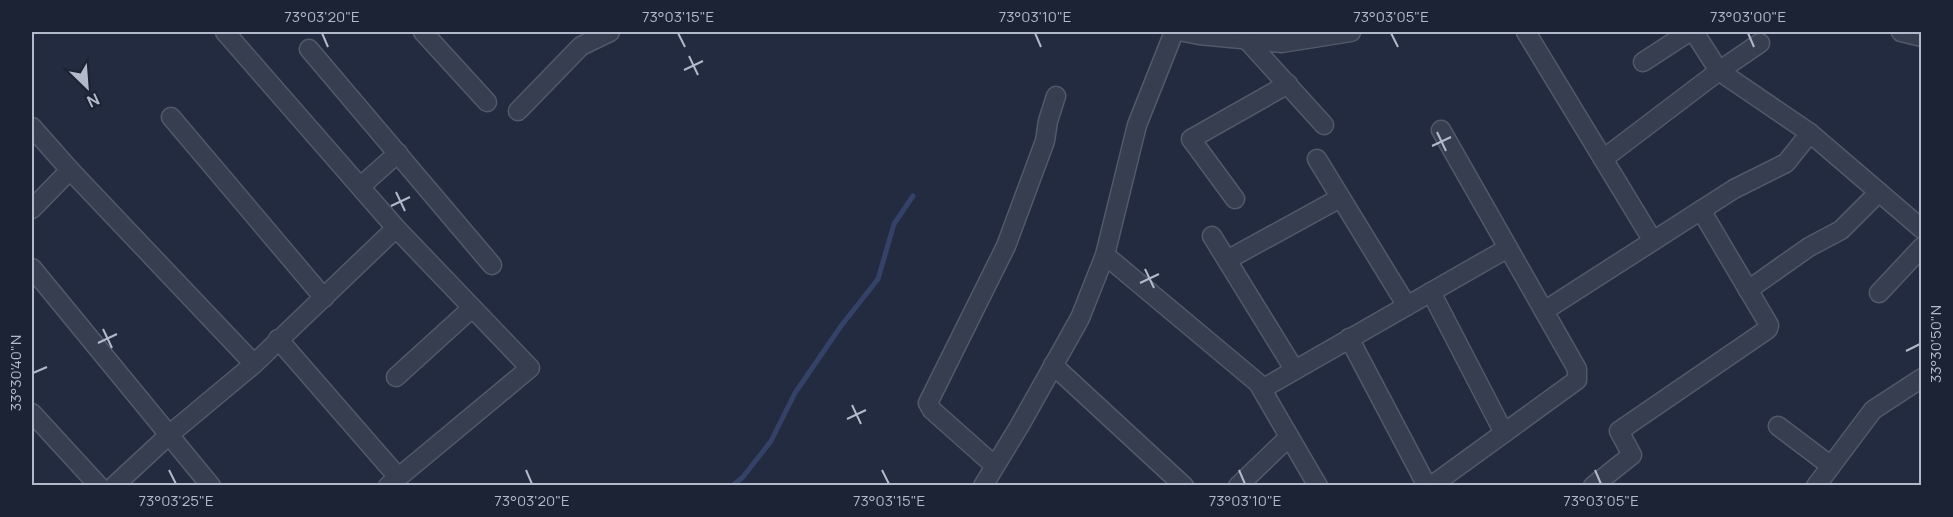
<svg xmlns="http://www.w3.org/2000/svg" width="1953" height="517" font-family="Manrope,sans-serif">
	<rect width="100%" height="100%" fill="#222b3f"/>
	<g fill="none" stroke-linecap="round" stroke-linejoin="round">
		<path stroke="#334266" stroke-width="5" d="M732,486L743,477L771,441L795,393L841,326L878,279L894,224L913,196"/>
		<g stroke="#51596a" stroke-width="21">
			<g id="minor">
				<path d="M225,32L396,228L530,368L388,486"/>
				<path d="M423,32L487,102"/>
				<path d="M1184,32L1199,35L1282,43L1351,32"/>
				<path d="M1526,32L1653,241"/>
				<path d="M1694,32L1719,71L1810,133L1922,229"/>
				<path d="M1901,32L1922,37"/>
				<path d="M1246,39L1324,125"/>
				<path d="M309,49L492,265"/>
				<path d="M1643,62L1689,32"/>
				<path d="M518,111L581,46L610,32"/>
				<path d="M171,117L324,298"/>
				<path d="M32,127L70,170"/>
				<path d="M1317,159L1407,306"/>
				<path d="M1603,159L1719,71L1760,43"/>
				<path d="M361,186L398,153"/>
				<path d="M1235,199L1191,139L1288,84"/>
				<path d="M32,209L70,170L254,364"/>
				<path d="M1212,236L1294,369"/>
				<path d="M1105,255L1258,383L1318,486"/>
				<path d="M1227,260L1340,198"/>
				<path d="M32,268L211,486"/>
				<path d="M1748,290L1809,247L1841,230L1879,192"/>
				<path d="M1431,292L1504,433"/>
				<path d="M1879,293L1922,247"/>
				<path d="M1544,311L1734,189L1786,163L1810,133"/>
				<path d="M1349,338L1427,486"/>
				<path d="M278,339L398,477"/>
				<path d="M1053,365L1184,486"/>
				<path d="M396,377L472,308"/>
				<path d="M1262,389L1508,248"/>
				<path d="M32,413L99,486"/>
				<path d="M1778,426L1831,466"/>
				<path d="M995,466L932,410L928,403L1006,246L1045,141L1048,121L1056,96"/>
				<path d="M114,486L170,434L254,364L396,228"/>
				<path d="M983,486L1020,425L1080,318L1105,255L1137,125L1174,32"/>
				<path d="M1238,486L1289,437"/>
				<path d="M1431,486L1577,380V369L1441,130"/>
				<path d="M1593,486L1632,455L1619,431L1768,329L1769,325L1701,210"/>
				<path d="M1816,486L1873,410L1922,378"/>
			</g>
		</g>
		<use href="#minor" stroke="#363e4f" stroke-width="18"/>
	</g>
	<path fill="none" stroke="#b2b9ca" stroke-width="2" d="M322,33L328,47M678,33L685,47M1035,33L1041,47M1391,33L1398,47M1748,33L1754,47M689,56L698,75M684,70L703,61M1437,132L1446,151M1432,146L1451,137M396,192L405,211M391,206L410,197M1145,269L1154,288M1140,283L1159,274M103,329L112,348M98,343L117,334M1906,351L1920,344M33,373L47,367M852,405L861,424M847,419L866,410M169,470L176,484M526,470L532,484M882,470L889,484M1239,470L1245,484M1595,470L1601,484"/>
	<rect width="1953" height="517" fill="none" stroke="#1b2334" stroke-width="66"/>
	<g transform="translate(87 87) rotate(155)" stroke="#1b2334" stroke-width="4.5" paint-order="stroke">
	<path d="M0-4.5L10 22L0 15L-10 22Z" fill="#b2b9ca"/>
	<text y="-9" font-size="16" font-weight="bold" text-anchor="middle" fill="#b2b9ca">N</text>
	</g>
	<rect x="33" y="33" width="1887" height="451" fill="none" stroke="#b2b9ca" stroke-width="2"/>
	<g font-size="15" text-anchor="middle" fill="#b2b9ca">
		<text x="322" y="22">73°03'20"E</text>
		<text x="678" y="22">73°03'15"E</text>
		<text x="1035" y="22">73°03'10"E</text>
		<text x="1391" y="22">73°03'05"E</text>
		<text x="1748" y="22">73°03'00"E</text>
		<text transform="translate(1936 344) rotate(-90)" y="5">33°30'50"N</text>
		<text transform="translate(16 373) rotate(-90)" y="5">33°30'40"N</text>
		<text x="176" y="506">73°03'25"E</text>
		<text x="532" y="506">73°03'20"E</text>
		<text x="889" y="506">73°03'15"E</text>
		<text x="1245" y="506">73°03'10"E</text>
		<text x="1601" y="506">73°03'05"E</text>
	</g>
</svg>
